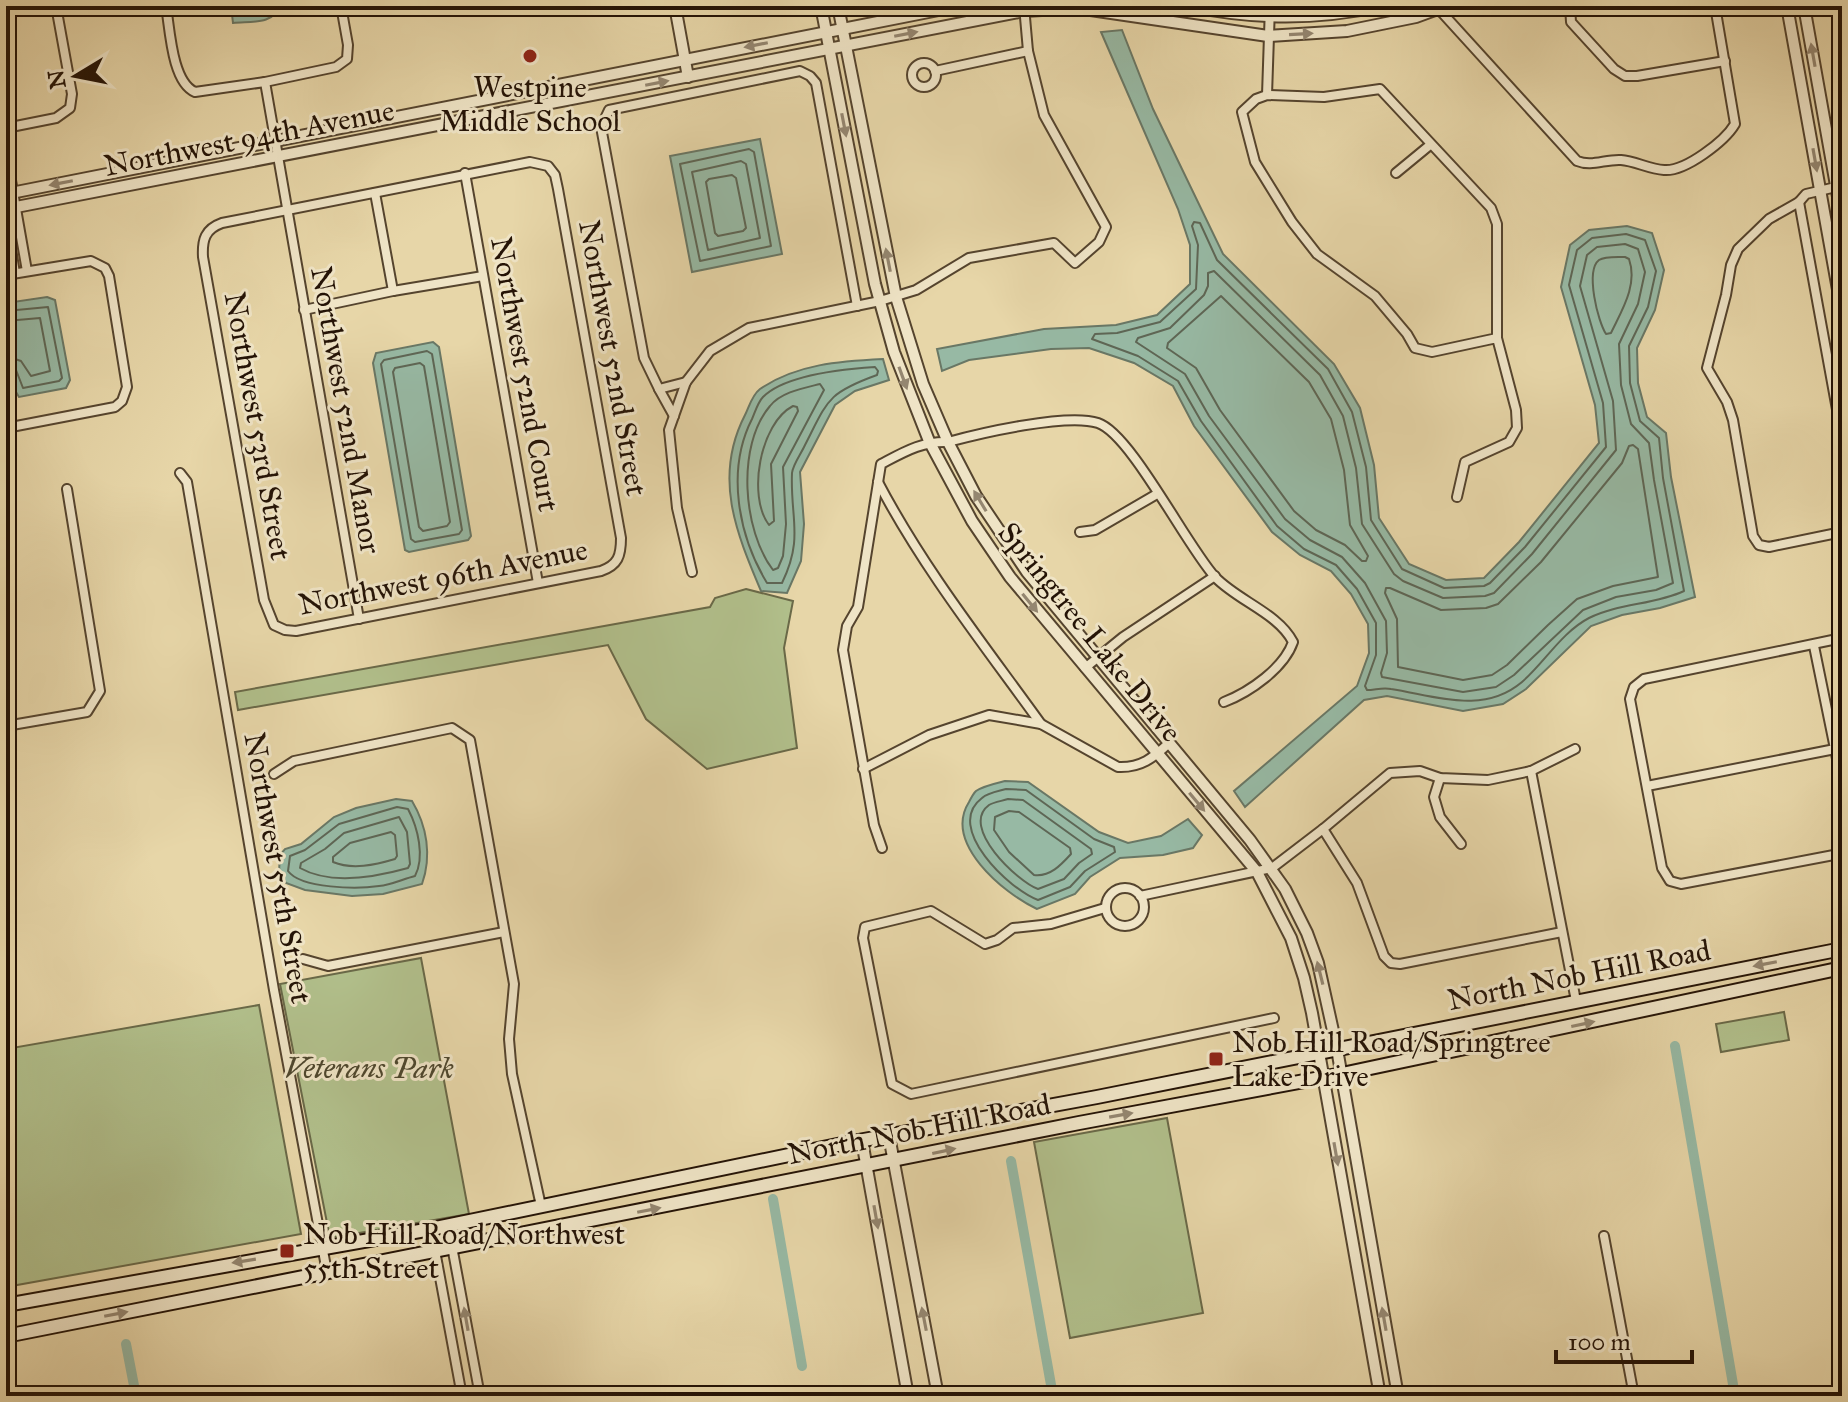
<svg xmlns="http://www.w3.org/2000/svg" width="1848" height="1402" font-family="'IM FELL Great Primer',serif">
	<rect width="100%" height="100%" fill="#e7d6a8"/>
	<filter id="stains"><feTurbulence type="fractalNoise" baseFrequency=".0025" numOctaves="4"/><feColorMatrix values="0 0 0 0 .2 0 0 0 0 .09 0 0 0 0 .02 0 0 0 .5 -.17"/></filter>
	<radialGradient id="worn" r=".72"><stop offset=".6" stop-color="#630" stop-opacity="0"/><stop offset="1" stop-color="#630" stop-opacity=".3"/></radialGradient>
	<g fill="#b1bf8b" stroke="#6a6948" stroke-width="2">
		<path d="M746,589L793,601L784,648L797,748L707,769L646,719L608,645L238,710L235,692L710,607L715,598Z"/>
		<path d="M421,958L469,1214L330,1238L280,984Z"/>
		<path d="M259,1005L301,1234L6,1287V1049Z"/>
		<path d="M1784,1012L1789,1040L1721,1052L1716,1024Z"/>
		<path d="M1167,1118L1203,1313L1070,1338L1034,1142Z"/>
	</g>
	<g fill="#97b9a4" stroke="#697765" stroke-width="2">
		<path d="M231,6H278C275,25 250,21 233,23Z"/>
		<path d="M1122,30L1153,109L1223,254L1334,364L1360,408L1374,465L1379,518L1409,564L1446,580L1484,578L1519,542L1599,443L1595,405L1561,287L1570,245L1589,230L1627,226L1652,233L1664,270L1655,310L1637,348L1638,383L1647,417L1666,433L1671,477L1695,597L1660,608L1622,615L1591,626L1526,689L1503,704L1463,711L1387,696L1364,700L1245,807L1234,791L1357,686L1369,653L1368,624L1351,594L1331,571L1300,555L1272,532L1194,426L1173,386L1134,363L1089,348L1051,349L969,360L942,371L937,349L1044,329L1116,325L1157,315L1190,284V245L1178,209L1101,32Z"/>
		<path d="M760,139L782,254L692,272L670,156Z"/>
		<path d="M47,297L55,300L70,380L66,388L19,397C1,372 6,333 6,303Z"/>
		<path d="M433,342L439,347L471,536L468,540L409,552L405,550L373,363L376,353Z"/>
		<path d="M883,359L889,380L855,391L835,405L800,472L804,524L801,561L787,593L761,591C736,532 713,477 745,415C749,407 752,395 760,389C796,364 841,361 883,359Z"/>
		<path d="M1005,781L1028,782L1099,832L1128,843L1161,836L1188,819L1202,835L1193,848L1163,855L1120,858L1090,877L1075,894L1037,909C1003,893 943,843 969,802C971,798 973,794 976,791C983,786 997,783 1005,781Z"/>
		<path d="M396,799L412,801C427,826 432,856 422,884L383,894L352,896L305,890L286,883L279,872L280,855L285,849L301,844L334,817L356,808Z"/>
	</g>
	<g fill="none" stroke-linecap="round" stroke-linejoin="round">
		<g stroke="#5e6655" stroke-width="2">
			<path d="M749,149L754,152L771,246L700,261L680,164Z"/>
			<path d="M741,161L746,164L760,238L708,250L692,172Z"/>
			<path d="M732,175L736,178L746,228L743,231L718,236L715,233L706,182L709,179Z"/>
			<path d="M1194,222L1200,223L1217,260L1328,369L1352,412L1366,467L1371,520L1402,569L1444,588L1484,586L1490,583L1525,547L1606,447L1603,403L1569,285L1577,250L1592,238L1626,234L1645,240L1656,271L1648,307L1629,346L1630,383L1640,421L1659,438L1663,478L1684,591C1654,605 1619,603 1589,618C1562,632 1544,663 1522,682C1483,715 1436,696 1391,689C1383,687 1375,690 1367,690L1365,686L1376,655V623L1357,589L1336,565L1304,549L1277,526L1201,421L1178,381L1138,356L1092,339L1095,334L1117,333L1160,322L1196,289L1198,245L1192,226Z"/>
			<path d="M1625,244L1638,249L1645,272L1638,304L1619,344L1621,385L1631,424L1649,443L1654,480L1673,583L1656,590L1616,597L1583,610L1514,675L1496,687L1463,692L1382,677L1381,673L1387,653L1386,621L1365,583L1342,557L1310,540L1285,519L1209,416L1185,374L1136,342L1138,338L1170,328L1204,295L1208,286V273L1214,271L1320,375L1343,416L1356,468L1362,524L1394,574L1403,581L1443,598L1485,596L1494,593L1532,554L1616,450L1613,401L1580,286L1587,255L1597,247Z"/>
			<path d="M1625,257L1629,259C1638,285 1622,310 1611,333L1606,334C1598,322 1585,271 1599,260C1605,256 1618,257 1625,257Z"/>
			<path d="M1221,296L1309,382L1331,419L1344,470L1350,525L1368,556L1366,561H1362L1345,545L1316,530L1294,511L1220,410L1196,368L1167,348L1168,343Z"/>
			<path d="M6,311L48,307L62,378L59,381L23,388L16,370L6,366"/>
			<path d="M6,321L40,318L50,371L31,376L21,361L6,356"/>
			<path d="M427,351L432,354L462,530L459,534L415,542L411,539L381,364L384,360Z"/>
			<path d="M420,363L424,366L450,522L447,526L423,531L419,527L393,372L395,368Z"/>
			<path d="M875,367L878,371L877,375C827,393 828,400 805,445C801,454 793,464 792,473C790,518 804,538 782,583H767C738,535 726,470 752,419C755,412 758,402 763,397C786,374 844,369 875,367Z"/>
			<path d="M820,384L824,390L783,467L786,524L783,556L778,568L773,570C743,531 736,446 770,406C781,392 804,388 820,384Z"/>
			<path d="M793,406L797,407L798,411L771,464L774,521L769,525C747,496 760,423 793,406Z"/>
			<path d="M1633,445L1638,449L1658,577L1613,586L1577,599L1548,625L1507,665L1492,675L1463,680L1398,667L1397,619L1385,593L1386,588H1390L1441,610L1486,608L1498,604L1541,562L1622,463L1629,446Z"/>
			<path d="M1006,789L1026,790L1094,839L1114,847L1115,852L1085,871L1070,887L1038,900C1010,890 943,827 982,798C987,793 999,791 1006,789Z"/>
			<path d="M1008,799L1023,800L1091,849L1092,854L1079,863L1064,879L1038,889C1018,882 959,827 989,805C994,802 1002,801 1008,799Z"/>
			<path d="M397,807L408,809C418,828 425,857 415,876C403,879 391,885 379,886C358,889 301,889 288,871L290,856L305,850L339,824Z"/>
			<path d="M1009,811L1019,812L1070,848L1071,854C1061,865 1050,877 1034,875L1009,852L994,830L995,817Z"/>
			<path d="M399,817L407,832L410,864L408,868C376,877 330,885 300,868L301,863L325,849L344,833Z"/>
			<path d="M391,832L395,835L397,856L395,859C375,865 352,870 333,862V857L350,843Z"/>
		</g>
		<g stroke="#97b9a4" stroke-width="10">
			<path d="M1675,1046L1735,1396"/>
			<path d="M1011,1161L1053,1396"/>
			<path d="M773,1199L802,1366"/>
			<path d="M126,1344L136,1396"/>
		</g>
		<g stroke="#55442e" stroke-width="12">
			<g id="minor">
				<path d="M166,6C170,30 172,82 195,92L265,82L336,67L347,59L348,45L341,6"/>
				<path d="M1436,6L1577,161C1592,167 1605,159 1621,160C1635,161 1649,169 1664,170C1685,172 1725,141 1735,124L1715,6"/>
				<path d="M1570,6L1571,22L1614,69L1625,76H1637L1725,61"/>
				<path d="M1161,18L1163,6"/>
				<circle cx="924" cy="75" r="12"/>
				<path d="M935,71L1028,51"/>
				<path d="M265,82L359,619"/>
				<path d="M1267,95L1270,6"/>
				<path d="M6,128L56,118L70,108L72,94L56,6"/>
				<path d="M6,152L27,271"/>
				<path d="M530,162L548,166L555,175L558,189L621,538C621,556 618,565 601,571L296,631L285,630L274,625L264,600L203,257C202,240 205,229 222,223Z"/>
				<path d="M465,173L538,583"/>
				<path d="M1396,173L1430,145"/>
				<path d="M1836,187L1806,194L1799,202L1769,219L1738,249L1731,265L1726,295L1707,368L1727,402L1733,420L1753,536L1759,545L1769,547L1842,532"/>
				<path d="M375,193L393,291"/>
				<path d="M1799,202L1842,437"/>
				<path d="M6,219L15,273"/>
				<path d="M6,275L91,261L105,268L109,276L127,387L122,401L115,407L6,428"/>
				<path d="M304,310L393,291L483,276"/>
				<path d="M686,382L659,389L644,358L601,127L609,110L800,71L810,76L816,83L857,306"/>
				<path d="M659,389L674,416"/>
				<path d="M180,473L187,482L274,990L327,1272"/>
				<path d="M878,482C923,568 984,645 1041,724"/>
				<path d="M1457,497L1465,462L1509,442L1517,428L1516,410L1497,338V224L1491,208L1380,89L1324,97L1267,95L1256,99L1242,112L1255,162L1292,222L1317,254L1375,296L1407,334L1415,348L1432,352L1497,338"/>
				<path d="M1080,532L1095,530L1157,494"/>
				<path d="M692,572L677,508L669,430L686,382L710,351L749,328L880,301L916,290L969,258L1054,243L1075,263L1099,242L1106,227L1044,115L1028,51L1024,6"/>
				<path d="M1842,638L1644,679L1634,687L1630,699L1662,868L1670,881L1681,884L1839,854L1842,851"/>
				<path d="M1814,646L1842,783"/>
				<path d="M1085,668L1123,637L1215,576"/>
				<path d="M6,726L87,712L100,691L67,489"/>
				<path d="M863,769L929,735L989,715L1041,724L1118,767C1141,768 1153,758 1169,743"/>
				<path d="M1531,771L1576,1001"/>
				<path d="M274,774L294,761L452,728L470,740L514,984L509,1039L512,1074L541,1206"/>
				<path d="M1440,778L1434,797L1440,817L1461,844"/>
				<path d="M1647,786L1835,749"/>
				<path d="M1323,829L1357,883L1384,956L1391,963L1400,964L1562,932"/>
				<path d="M882,848L874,825L843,650L847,626L858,607L881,464C904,452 922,441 948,442C981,433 1067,413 1098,423C1131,434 1186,545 1215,577C1238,601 1278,613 1293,642C1284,668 1250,692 1224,702"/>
				<circle cx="1125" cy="907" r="19"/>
				<path d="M1140,896L1272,868L1323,829L1390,773L1420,771L1440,778L1488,780L1531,771L1575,749"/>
				<path d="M1105,908L1051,924L1013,928L997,940L985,944L931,911L865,927L863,938L892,1084L911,1094L1274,1018"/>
				<path d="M303,959L328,966L504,932"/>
				<path d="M448,1225L480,1396"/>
				<path d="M431,1229L462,1396"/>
				<path d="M1604,1236L1634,1396"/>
			</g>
		</g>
		<g stroke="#55442e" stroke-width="14">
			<g id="tertiary">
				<path d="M675,6L688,77"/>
				<path d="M821,6L875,284L894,352L929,441L972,521L1010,577L1257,872L1291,938L1304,978L1312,1013L1380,1396"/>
				<path d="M838,6L896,297L923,384L948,442L976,496L1027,572L1250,840L1285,889L1307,933L1318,963L1337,1049L1398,1396"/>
				<path d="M1189,6C1256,20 1316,20 1382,6"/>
				<path d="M1787,6L1842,312"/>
				<path d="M1804,6L1842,219"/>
				<path d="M6,194L959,6"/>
				<path d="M6,209L1024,11L1077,8L1268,36L1347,31L1416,17L1446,6"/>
				<path d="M889,1136L938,1396"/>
				<path d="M862,1141L908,1396"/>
			</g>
		</g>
		<g stroke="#241306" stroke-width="16">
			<g id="secondary">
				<path d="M6,1305L431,1229L842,1144L1097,1097L1842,949"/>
				<path d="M6,1336L1079,1123L1342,1074L1842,968"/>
			</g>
		</g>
		<use href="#minor" stroke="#efe4c6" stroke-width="8"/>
		<use href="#tertiary" stroke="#efe4c6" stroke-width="10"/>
		<use href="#secondary" stroke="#efe4c6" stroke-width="12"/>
	</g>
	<defs><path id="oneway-solid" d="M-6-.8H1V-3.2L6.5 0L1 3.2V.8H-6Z" transform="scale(2)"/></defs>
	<g fill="#948670">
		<use href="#oneway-solid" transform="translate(906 34) rotate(-11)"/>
		<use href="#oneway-solid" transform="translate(1301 34) rotate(-3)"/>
		<use href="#oneway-solid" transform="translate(756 45) rotate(169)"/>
		<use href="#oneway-solid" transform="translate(1813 55) rotate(-100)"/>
		<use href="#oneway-solid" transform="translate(657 83) rotate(-11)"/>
		<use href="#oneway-solid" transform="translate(844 125) rotate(79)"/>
		<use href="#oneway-solid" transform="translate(1815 160) rotate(80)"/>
		<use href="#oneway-solid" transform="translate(61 183) rotate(169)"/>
		<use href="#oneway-solid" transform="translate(888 260) rotate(-101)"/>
		<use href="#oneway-solid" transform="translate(903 378) rotate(70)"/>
		<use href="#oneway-solid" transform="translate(980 501) rotate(-121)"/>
		<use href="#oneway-solid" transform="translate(1030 603) rotate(51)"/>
		<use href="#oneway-solid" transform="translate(1197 802) rotate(50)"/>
		<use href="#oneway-solid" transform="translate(1765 964) rotate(169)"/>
		<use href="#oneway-solid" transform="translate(1320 973) rotate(-104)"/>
		<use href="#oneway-solid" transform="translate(1583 1024) rotate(-12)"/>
		<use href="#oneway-solid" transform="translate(1121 1115) rotate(-10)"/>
		<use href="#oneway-solid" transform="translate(944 1151) rotate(-12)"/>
		<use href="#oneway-solid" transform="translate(1336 1154) rotate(80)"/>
		<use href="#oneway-solid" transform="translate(649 1210) rotate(-11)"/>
		<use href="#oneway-solid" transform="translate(876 1217) rotate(80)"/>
		<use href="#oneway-solid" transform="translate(244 1261) rotate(171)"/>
		<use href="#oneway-solid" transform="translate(116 1314) rotate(-11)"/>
		<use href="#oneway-solid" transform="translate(466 1319) rotate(-100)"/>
		<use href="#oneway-solid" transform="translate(924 1319) rotate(-101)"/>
		<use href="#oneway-solid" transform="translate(1384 1319) rotate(-100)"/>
	</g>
	<g fill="#8f2418" stroke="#efe4c6" stroke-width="3">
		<circle cx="530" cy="56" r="8"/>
		<rect x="1208" y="1051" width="16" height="16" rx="4"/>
		<rect x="279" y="1243" width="16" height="16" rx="4"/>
	</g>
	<g text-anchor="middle" stroke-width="6" stroke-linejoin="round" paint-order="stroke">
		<g font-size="30" fill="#241306" stroke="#efe4c6" text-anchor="start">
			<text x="530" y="97" text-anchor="middle">Westpine<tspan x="530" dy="34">Middle School</tspan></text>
			<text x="1232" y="1052">Nob Hill Road/Springtree<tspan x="1232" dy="34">Lake Drive</tspan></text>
			<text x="303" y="1244">Nob Hill Road/Northwest<tspan x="303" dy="34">55th Street</tspan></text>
		</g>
		<g font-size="30" fill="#241306" stroke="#efe4c6">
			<text transform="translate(249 138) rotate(-11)" y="10">Northwest 94th Avenue</text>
			<text transform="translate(613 358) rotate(80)" y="10">Northwest 52nd Street</text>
			<text transform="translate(525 374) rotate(80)" y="10">Northwest 52nd Court</text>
			<text transform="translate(346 410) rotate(80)" y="10">Northwest 52nd Manor</text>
			<text transform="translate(258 426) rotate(80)" y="10">Northwest 53rd Street</text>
			<text transform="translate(443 577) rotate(-11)" y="10">Northwest 96th Avenue</text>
			<text transform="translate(1090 632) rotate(51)" y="10">Springtree Lake Drive</text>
			<text transform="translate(278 868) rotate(80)" y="10">Northwest 55th Street</text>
			<text transform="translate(1579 975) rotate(-11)" y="10">North Nob Hill Road</text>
			<text transform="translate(919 1129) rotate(-11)" y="10">North Nob Hill Road</text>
		</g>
		<g font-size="30" font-style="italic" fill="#4e472e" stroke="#efe4c6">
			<text x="369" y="1078">Veterans Park</text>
		</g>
	</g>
	<rect width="1848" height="1402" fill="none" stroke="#e7d6a8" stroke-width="32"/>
	<rect x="8" y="8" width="1832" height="1386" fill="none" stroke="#241306" stroke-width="4"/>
	<rect x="16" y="16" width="1816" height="1370" fill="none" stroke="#241306" stroke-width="2"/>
	<g transform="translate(76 76) rotate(260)" stroke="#efe4c6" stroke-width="6" paint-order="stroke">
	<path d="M0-6L14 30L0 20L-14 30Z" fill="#241306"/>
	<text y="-12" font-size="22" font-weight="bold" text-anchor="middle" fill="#241306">N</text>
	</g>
	<path d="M1556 1350v12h136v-12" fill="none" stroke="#241306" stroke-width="4"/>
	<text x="1568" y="1350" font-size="24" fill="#241306" stroke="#efe4c6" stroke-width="6" paint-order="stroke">100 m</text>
	<rect width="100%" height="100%" filter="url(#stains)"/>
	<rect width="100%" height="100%" fill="url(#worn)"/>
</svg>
